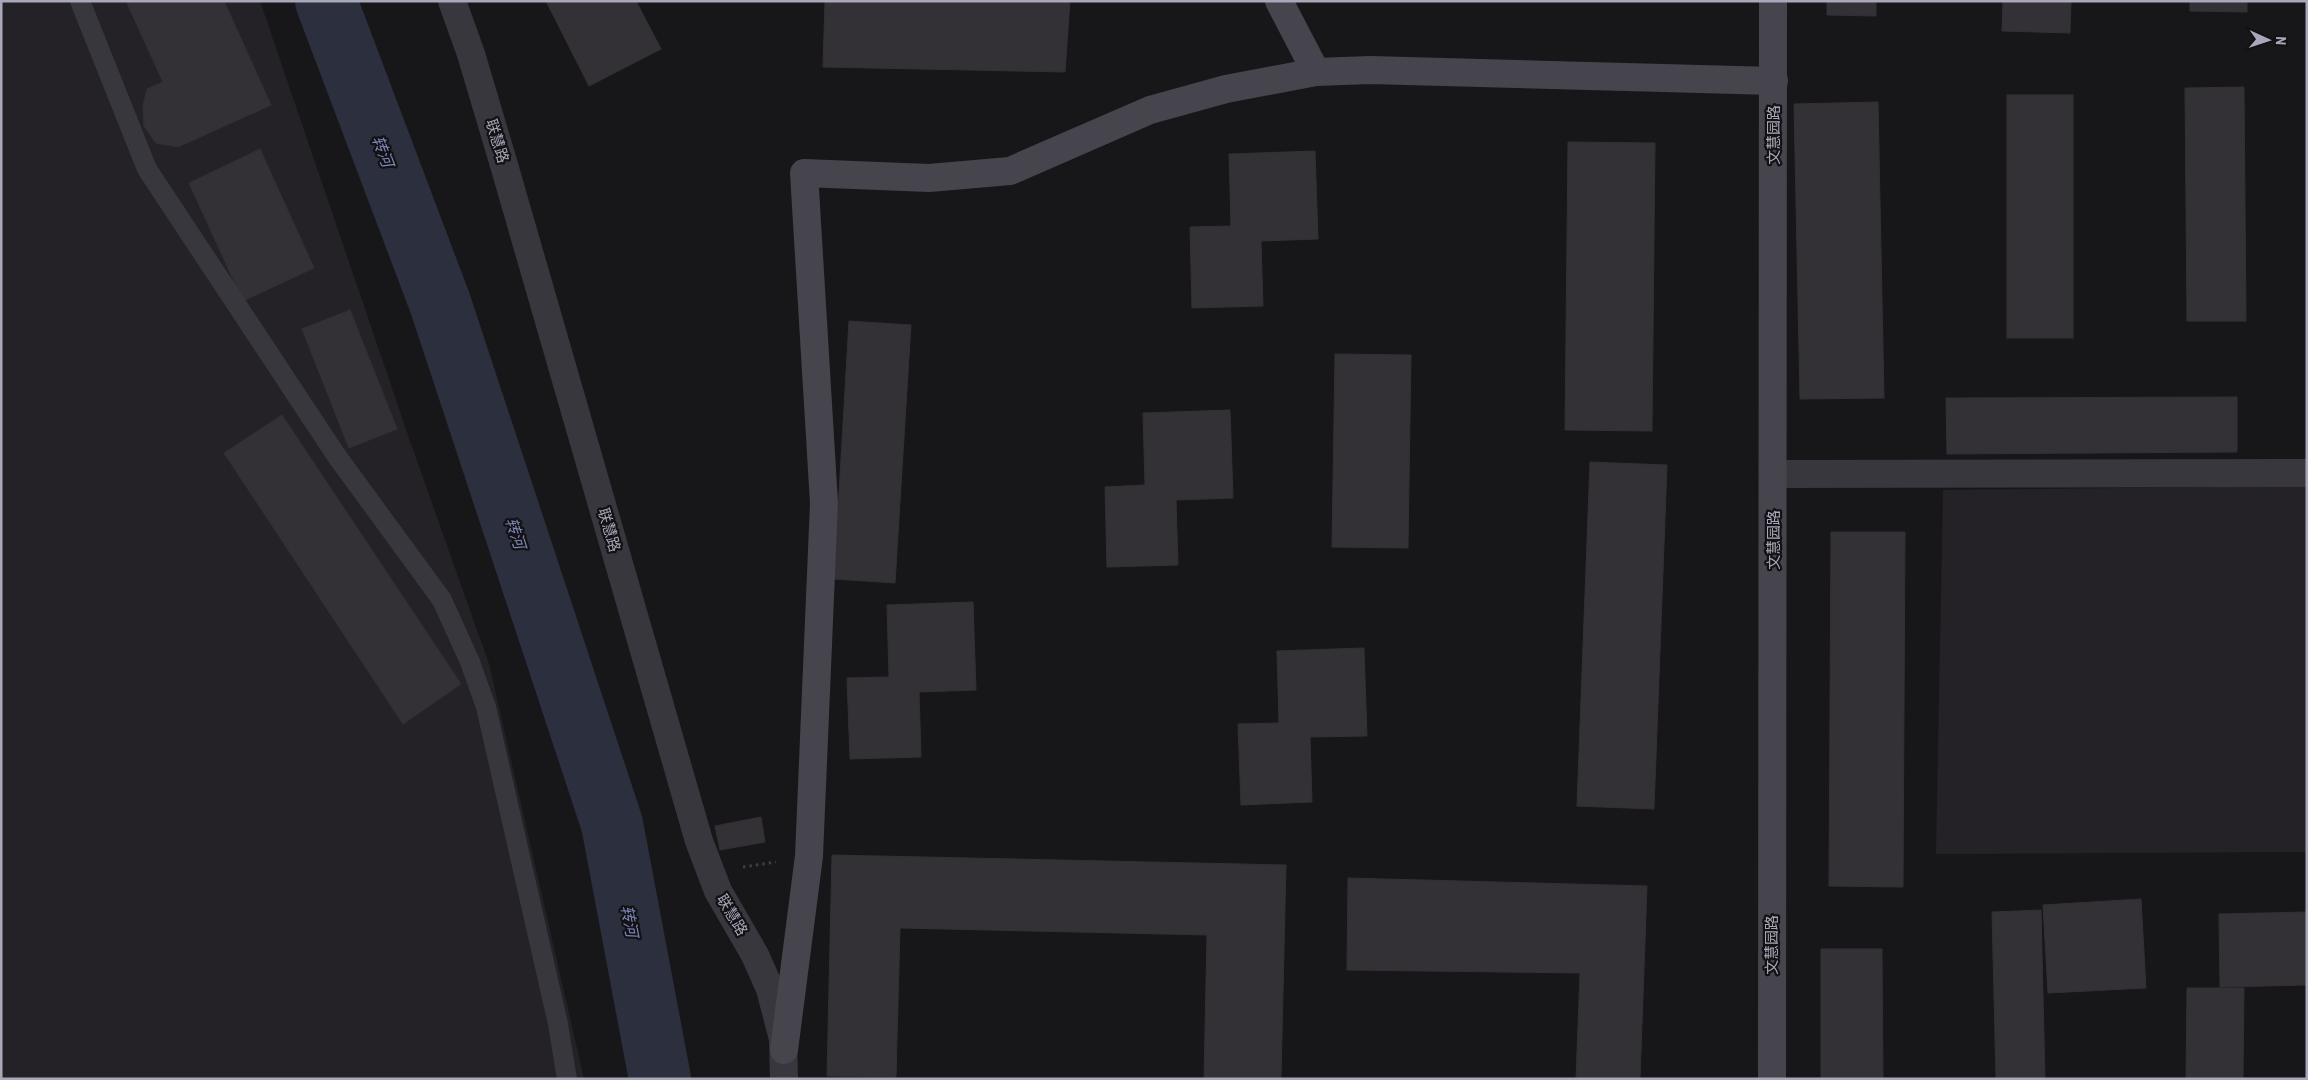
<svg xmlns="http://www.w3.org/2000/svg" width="2308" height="1080" font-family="'Roboto Condensed','Noto Sans SC',sans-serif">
	<rect width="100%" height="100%" fill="#171719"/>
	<g fill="#242226">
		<path d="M1,1H260L410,441L489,664L584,1079H1Z"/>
		<path d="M2307,486V852L1936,854L1943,490Z"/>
	</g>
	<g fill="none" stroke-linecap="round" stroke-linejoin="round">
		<path stroke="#2b2f3e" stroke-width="62" d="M326,1L440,303L612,824L660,1079"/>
	</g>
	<g fill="#333135" stroke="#323035">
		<path d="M126,1H224L271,105L178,147L156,143L144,126L143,106L147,89L163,82Z"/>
		<path d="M546,1H636L661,49L589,86Z"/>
		<path d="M825,1H1070L1065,72L823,67Z"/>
		<path d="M1827,1H1876V16L1827,15Z"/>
		<path d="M2003,1H2071L2070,33L2002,31Z"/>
		<path d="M2190,1H2247V12L2190,11Z"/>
		<path d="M2244,87L2246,321H2187L2185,88Z"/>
		<rect x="2007" y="95" width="66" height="243"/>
		<path d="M1878,102L1884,398L1800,399L1794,104Z"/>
		<path d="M1568,142L1655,143L1652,431L1565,430Z"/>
		<path d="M260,149L314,268L243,301L189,183Z"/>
		<path d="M1315,151L1318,239L1261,241L1263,306L1192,308L1190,227L1231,226L1229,154Z"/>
		<path d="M350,310L397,429L349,448L302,329Z"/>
		<path d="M849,321L911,325L895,583L834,579Z"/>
		<path d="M1335,354L1411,355L1408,548L1332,547Z"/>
		<path d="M2237,397V452L1947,454L1946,398Z"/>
		<path d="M1230,410L1233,498L1176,500L1178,565L1107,567L1105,487L1145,485L1143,413Z"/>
		<path d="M282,415L461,684L403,724L224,453Z"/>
		<path d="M1590,462L1667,465L1654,809L1577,806Z"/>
		<path d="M1831,532H1905L1903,887L1829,886Z"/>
		<path d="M973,602L976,690L919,692L921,757L850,759L847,678L889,677L887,605Z"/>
		<path d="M1364,648L1367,736L1310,737L1312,802L1241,805L1238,724L1279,723L1277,651Z"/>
		<path d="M761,817L765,842L720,850L715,826Z"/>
		<path d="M832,855L1286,865L1281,1079H1204L1207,935L900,928L896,1077L827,1076Z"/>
		<path d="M1348,878L1647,886L1640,1079H1576L1580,973L1347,970Z"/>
		<path d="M2141,899L2146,988L2048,993L2043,905Z"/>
		<path d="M2041,910L2045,1079H1996L1992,912Z"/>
		<path d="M2307,912V985L2220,987L2219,914Z"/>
		<path d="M1821,949H1882L1883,1079H1821Z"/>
		<path d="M2187,988H2244L2243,1079H2186Z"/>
	</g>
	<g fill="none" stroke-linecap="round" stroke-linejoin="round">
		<path stroke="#3e3d45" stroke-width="3" stroke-dasharray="2.5 4" stroke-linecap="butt" d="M743,867L776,862"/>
		<path stroke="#39373e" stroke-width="20" d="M80,1L147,169L336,455L442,600L470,662L486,707L558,1024L567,1079"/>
		<g stroke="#39373e" stroke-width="28">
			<path d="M452,1L471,54L504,165L699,841L718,891L755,955L770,989L783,1039L784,1079"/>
			<path d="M1774,474L2307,473"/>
		</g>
		<g stroke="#46454e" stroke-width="28">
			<path d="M1279,1L1316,72L1370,70L1774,81"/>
			<path d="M784,1050L809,856L824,503L804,173L929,178L1010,171L1150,110L1226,89L1316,72"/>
			<path d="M1772,1079L1773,1"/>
		</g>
	</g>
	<g text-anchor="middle" stroke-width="4.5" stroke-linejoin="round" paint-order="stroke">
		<g font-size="15" fill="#a9a8ba" stroke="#121214">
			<text transform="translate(1774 135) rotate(-90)" y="5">文慧园路</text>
			<text transform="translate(497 141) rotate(73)" y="5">联慧路</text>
			<text transform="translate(609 530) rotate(74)" y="5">联慧路</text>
			<text transform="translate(1774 540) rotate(-90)" y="5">文慧园路</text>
			<text transform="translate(732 915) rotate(59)" y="5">联慧路</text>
			<text transform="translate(1772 945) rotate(-90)" y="5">文慧园路</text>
		</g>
		<g font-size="16" font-style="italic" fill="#7c87b7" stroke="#121214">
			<text transform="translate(383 151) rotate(69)" y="6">转河</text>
			<text transform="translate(516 533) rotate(72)" y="6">转河</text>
			<text transform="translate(630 921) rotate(79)" y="6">转河</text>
		</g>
	</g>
	<rect width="2308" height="1080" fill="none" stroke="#a9a8ba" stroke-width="5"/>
	<g transform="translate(2268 40) rotate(93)" stroke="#121214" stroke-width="4" paint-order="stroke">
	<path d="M0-4L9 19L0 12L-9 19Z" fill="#a9a8ba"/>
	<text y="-8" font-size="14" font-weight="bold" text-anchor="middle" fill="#a9a8ba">N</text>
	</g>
</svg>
